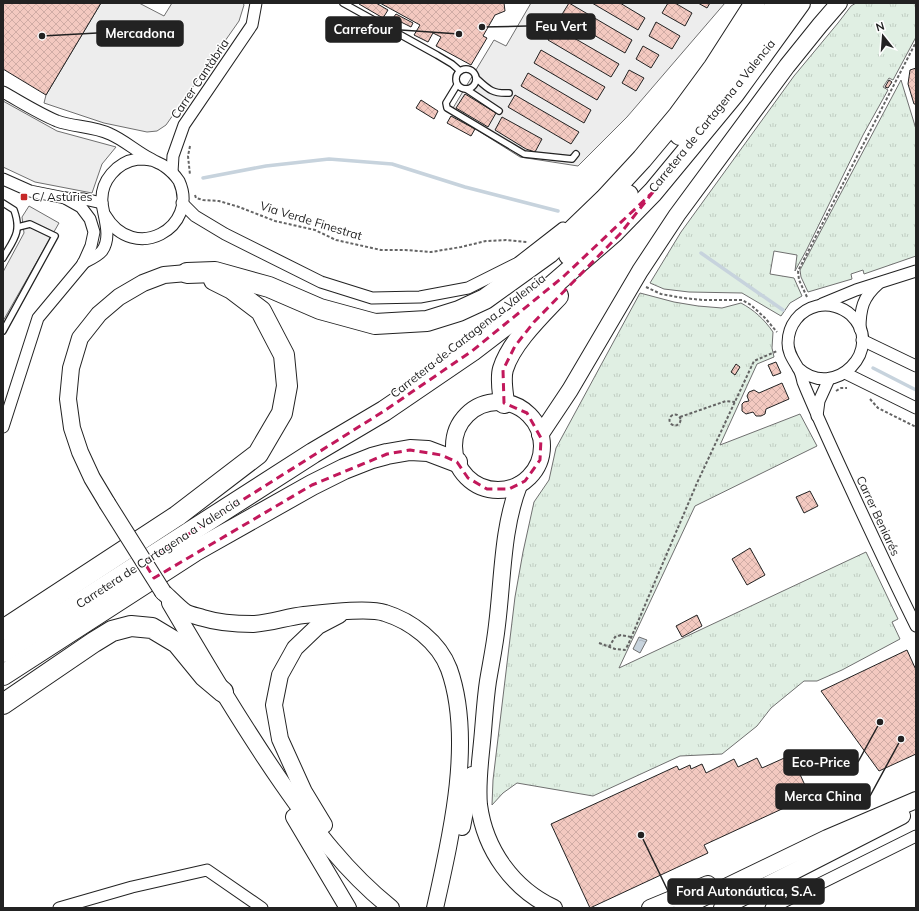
<svg xmlns="http://www.w3.org/2000/svg" width="919" height="911" font-family="Mulish,sans-serif">
	<defs>
		<pattern id="grass-tufts" width="24" height="20" patternUnits="userSpaceOnUse"><rect width="24" height="20" fill="#e0efe3"/><path d="M3 7l-1-3M5 7V3M7 7l1-3M15 17l-1-3M17 17v-4M19 17l1-3" fill="none" stroke="#c0cdc2"/></pattern>
		<pattern id="water-ripples" width="26" height="14" patternUnits="userSpaceOnUse"><rect width="26" height="14" fill="#c7d3dd"/><path d="M2 4q2-2 4 0t4 0M15 11q2-2 4 0t4 0" fill="none" stroke="#abb5bd"/></pattern>
		<pattern id="building-cross-hatch" width="8" height="8" patternUnits="userSpaceOnUse"><rect width="8" height="8" fill="#f3c9c0"/><path d="M0 0l8 8M0 8l8-8" fill="none" stroke="#d0aca5"/></pattern>
	</defs>
	<rect width="100%" height="100%" fill="#fff"/>
	<g fill="url(#grass-tufts)" stroke="#6f6f6f">
		<path d="M856,3H916V37L893,80L889,78L883,87L888,90L863,135L806,251L795,271L797,255L774,251L770,274L794,278L802,296L790,303L781,316L742,293L689,292L664,289L650,283L681,232L794,76L838,23L851,6Z"/>
		<path d="M901,80L916,129V256L864,274L863,270L851,274L852,279L808,292L801,277L800,270Z"/>
		<path d="M640,293L674,302L698,306L722,308L741,303C754,310 764,319 773,332L772,348L774,357L757,364L720,445L800,414L817,446L695,506L619,668L866,552L898,619L892,622L900,639L842,670L817,681H804L771,708L757,726L722,754L680,756L593,796L517,783L503,793L492,805L493,780L515,597L523,552L534,502L549,480L556,448Z"/>
	</g>
	<g fill="#ededed" stroke="#6f6f6f">
		<path d="M101,3H139L164,16L172,3H243L244,5L239,21L166,125L157,131L147,132L104,123L44,103L46,95Z"/>
		<path d="M531,3H725L627,117L578,166L520,157L450,113L494,40L506,46Z"/>
		<path d="M3,101L57,131L116,147L102,164L92,193L35,182L3,167Z"/>
		<path d="M29,206L59,223L3,321V272L24,233L22,217Z"/>
	</g>
	<path fill="url(#water-ripples)" stroke="#6f6f6f" d="M639,637L647,640L640,653L633,649Z"/>
	<g fill="none" stroke-linecap="round" stroke-linejoin="round">
		<g stroke="#c7d3dd" stroke-width="3.5">
			<path d="M203,178L266,166L329,159L392,164L465,187L558,211"/>
			<path d="M701,253L783,310"/>
			<path d="M873,368L916,390"/>
		</g>
	</g>
	<g fill="url(#building-cross-hatch)" stroke="#222">
		<path d="M3,3H101L46,95L3,69Z"/>
		<path d="M360,3H376L388,10L383,18L359,4Z"/>
		<path d="M380,3H504L505,11L495,15L483,36L487,38L471,65L436,46L441,37L433,33L428,42L414,35L420,25Z"/>
		<path d="M569,3L632,40L625,53L561,16Z"/>
		<path d="M592,3H620L645,18L638,30Z"/>
		<path d="M668,3H675L692,13L685,26L662,13Z"/>
		<path d="M698,3H710L707,8Z"/>
		<path d="M396,14L413,23L411,27L393,18Z"/>
		<path d="M656,22L680,36L672,49L649,36Z"/>
		<path d="M555,27L619,64L611,77L548,40Z"/>
		<path d="M643,46L659,55L651,68L636,59Z"/>
		<path d="M541,50L605,87L597,100L534,63Z"/>
		<path d="M916,68V104H914L908,84L910,70Z"/>
		<path d="M629,70L644,78L636,91L622,83Z"/>
		<path d="M528,73L591,110L584,123L521,86Z"/>
		<path d="M889,80L892,82L888,88L885,87Z"/>
		<path d="M465,94L496,113L488,127L456,108Z"/>
		<path d="M515,95L579,132L571,144L508,107Z"/>
		<path d="M421,100L438,111L434,119L416,108Z"/>
		<path d="M451,116L475,129L471,136L447,123Z"/>
		<path d="M502,117L542,139L535,152L526,149L495,130Z"/>
		<path d="M776,362L781,373L773,376L768,365Z"/>
		<path d="M736,364L740,367L735,375L731,372Z"/>
		<path d="M782,383L789,399L766,409L765,414L761,416H756L753,412L746,414L742,411V404L744,402L749,401L747,396L749,392L754,390L759,393Z"/>
		<path d="M810,491L818,506L804,513L796,497Z"/>
		<path d="M750,548L765,575L747,585L732,559Z"/>
		<path d="M697,615L702,626L682,637L676,626Z"/>
		<path d="M907,650L916,670V754L879,771L821,691Z"/>
		<path d="M791,755L810,796L704,845L708,853L590,908L551,824L677,766L679,770L690,765L691,769L702,764L706,773L734,759L738,767L757,758L762,768Z"/>
	</g>
	<g fill="none" stroke-linecap="round" stroke-linejoin="round">
		<g stroke="#222" stroke-width="8">
			<g id="lane">
				<path d="M343,3L437,55L452,64L460,71"/>
				<circle cx="466" cy="79" r="10"/>
				<path d="M476,78C488,89 492,94 509,93"/>
				<path d="M457,85L446,103L447,108L524,154L572,159L576,154"/>
				<path d="M466,89L499,111"/>
				<path d="M3,203L14,210C22,232 14,239 3,258"/>
				<path d="M3,331L55,236L30,224L18,227"/>
			</g>
		</g>
		<g stroke="#222" stroke-width="13">
			<g id="street">
				<path d="M3,92C21,102 38,113 57,121C73,127 93,126 110,134C124,140 137,152 151,159C155,162 160,163 164,166C170,170 175,175 179,181C200,227 134,265 105,215"/>
				<path d="M172,172L173,156L184,125L252,25L256,3"/>
				<path d="M3,179L30,191L65,198L84,199L102,203"/>
				<path d="M182,203L195,216L225,234L321,282L372,298L420,297L468,288L518,263L563,228"/>
				<path d="M83,263C89,260 98,256 102,251C112,237 104,218 102,203C100,181 117,162 138,159C142,159 146,159 150,160"/>
				<path d="M822,304L856,290L916,271"/>
				<path d="M860,329C860,309 863,297 878,284"/>
				<path d="M862,340L916,366"/>
				<path d="M798,368C835,402 886,348 851,315C842,307 829,303 817,306C800,310 788,325 788,343C788,353 793,359 798,368C801,372 802,377 803,382C819,421 837,459 855,498C875,541 895,584 916,626"/>
				<path d="M845,373L916,408"/>
				<path d="M817,416L819,401L829,379"/>
				<path d="M3,427L38,318L83,264L91,246L94,232L90,219L81,207L65,198"/>
				<path d="M59,908L132,887L207,870L262,908"/>
				<path d="M771,908L916,836"/>
			</g>
		</g>
		<g stroke="#222" stroke-width="18">
			<g id="secondary">
				<circle cx="498" cy="446" r="44"/>
				<path d="M540,435L570,390L640,271L677,215L787,66L820,25L839,3"/>
				<path d="M519,485C502,529 503,577 497,625C495,644 491,663 488,681C485,701 484,722 482,742C480,763 477,784 479,805C485,850 513,889 554,908"/>
				<path d="M107,503L92,478L80,452L72,428L68,399L71,368L80,338L99,314L119,297L143,283L164,275L187,273"/>
				<path d="M163,592C170,598 177,606 185,612C190,615 197,616 203,618C219,623 236,624 253,624C270,623 287,617 304,615C323,613 368,607 385,613C411,621 439,642 449,669C474,739 451,837 435,908"/>
				<path d="M170,603C206,664 242,725 282,783C314,829 346,872 391,908"/>
				<path d="M294,817L348,908"/>
				<path d="M324,825L304,792L280,739L274,705L280,675L295,648L318,626L339,615"/>
				<path d="M462,827L472,775"/>
				<path d="M650,908L708,884"/>
				<path d="M682,908L827,838L916,800"/>
				<path d="M722,908L902,816"/>
			</g>
		</g>
		<g stroke="#222" stroke-width="22">
			<g id="highway">
				<path d="M680,135L719,86L778,3"/>
				<path d="M569,255L597,227L628,195"/>
				<path d="M187,273L215,272L269,287L320,309L375,324L427,321L459,311L485,299L549,253L605,199L642,159L678,116L714,67L755,3"/>
				<path d="M504,403C503,393 500,379 503,369C511,343 539,316 558,296"/>
				<path d="M3,630L177,516L258,454L282,413L287,386L284,355L261,311L232,289L214,280"/>
				<path d="M3,652L313,453L384,411L472,351L515,318L613,233L653,192L734,94L800,3"/>
				<path d="M3,675L195,551L312,485L344,469L372,458L387,454L410,450L428,451L457,462"/>
				<path d="M3,704L94,642L112,631L131,626L152,628L177,643L204,676L223,692"/>
			</g>
		</g>
		<g stroke="#646464" stroke-width="2" stroke-dasharray="3 2" stroke-linecap="butt">
			<path d="M190,146L188,156L190,175"/>
			<path d="M195,195L196,198L203,200L219,201L239,207L275,221L315,230L336,240L381,250H405L431,252L461,247L486,241L506,240L527,242"/>
			<path d="M646,287L661,294L683,298L703,300H742L751,305L765,318L777,332"/>
			<path d="M807,297L799,280L798,271L916,42"/>
			<path d="M836,391L841,388H847"/>
			<path d="M870,399L878,408L916,427"/>
			<circle cx="675" cy="420" r="5.5"/>
			<path d="M680,417L726,401L735,402"/>
			<path d="M599,643L615,649L625,650L628,645L697,483L754,361L777,351"/>
			<path d="M609,647L615,637L621,635L631,637"/>
		</g>
		<use href="#lane" stroke="#fff" stroke-width="5.5"/>
		<use href="#street" stroke="#fff" stroke-width="11"/>
		<use href="#secondary" stroke="#fff" stroke-width="16"/>
		<use href="#highway" stroke="#fff" stroke-width="20"/>
		<g stroke="#222" stroke-width="18" stroke-linecap="butt">
			<path id="secondary-bridge" d="M107,503L163,592"/>
		</g>
		<use href="#secondary-bridge" stroke="#fff" stroke-width="16"/>
	</g>
	<path fill="none" stroke="#c2185b" stroke-width="3" stroke-dasharray="8 5" stroke-linejoin="round" d="M653,192L620,234L534,322L515,346L503,370L504,403L527,413L541,438L540,460L525,481L509,489H487L468,478L457,462L441,455L410,450L387,454L312,485L154,578L144,562L384,411L472,351L563,277Z"/>
	<rect fill="#c62828" stroke="#fff" stroke-width="1.5" x="20" y="193" width="8" height="8" rx="2"/>
	<g text-anchor="middle" stroke-width="3" stroke-linejoin="round" paint-order="stroke">
		<g font-size="12" fill="#222" stroke="#fff">
			<text transform="translate(200 79) rotate(-56)" y="4">Carrer Cantàbria</text>
			<text transform="translate(712 116) rotate(-51)" y="4">Carretera de Cartagena a Valencia</text>
			<text transform="translate(311 221) rotate(17)" y="4">Via Verde Finestrat</text>
			<text transform="translate(468 336) rotate(-38)" y="4">Carretera de Cartagena a Valencia</text>
			<text transform="translate(878 516) rotate(65)" y="4">Carrer Beniarés</text>
			<text transform="translate(158 553) rotate(-33)" y="4">Carretera de Cartagena a Valencia</text>
		</g>
		<g font-size="12" fill="#222" stroke="#fff" text-anchor="start">
			<text x="32" y="201">C/ Astúries</text>
		</g>
	</g>
	<path fill="none" stroke="#222" stroke-width="1.5" d="M482 27L527 26M459 34L401 30M42 36L97 33M880 722L858 762M901 739L870 796M641 835L668 891"/>
	<g fill="#222" stroke="#fff" stroke-width="1.5">
		<circle cx="482" cy="27" r="4"/>
		<circle cx="459" cy="34" r="4"/>
		<circle cx="42" cy="36" r="4"/>
		<circle cx="880" cy="722" r="4"/>
		<circle cx="901" cy="739" r="4"/>
		<circle cx="641" cy="835" r="4"/>
	</g>
	<g fill="#222" stroke="#222" stroke-width="1.5">
		<rect x="527" y="14" width="68" height="25" rx="4"/>
		<rect x="326" y="17" width="75" height="25" rx="4"/>
		<rect x="97" y="21" width="86" height="25" rx="4"/>
		<rect x="784" y="750" width="74" height="25" rx="4"/>
		<rect x="776" y="784" width="94" height="25" rx="4"/>
		<rect x="668" y="879" width="156" height="25" rx="4"/>
	</g>
	<g font-size="13" text-anchor="middle" font-weight="bold" fill="#fff">
		<text x="561" y="31">Feu Vert</text>
		<text x="363" y="34">Carrefour</text>
		<text x="140" y="38">Mercadona</text>
		<text x="821" y="767">Eco-Price</text>
		<text x="823" y="801">Merca China</text>
		<text x="746" y="896">Ford Autonáutica, S.A.</text>
	</g>
	<rect width="919" height="911" fill="none" stroke="#222222" stroke-width="8"/>
	<g transform="translate(883 36) rotate(343)" stroke="#ffffff" stroke-width="3" paint-order="stroke">
	<path d="M0-3L7 15L0 10L-7 15Z" fill="#222222"/>
	<text y="-6" font-size="11" font-weight="bold" text-anchor="middle" fill="#222222">N</text>
	</g>
</svg>
